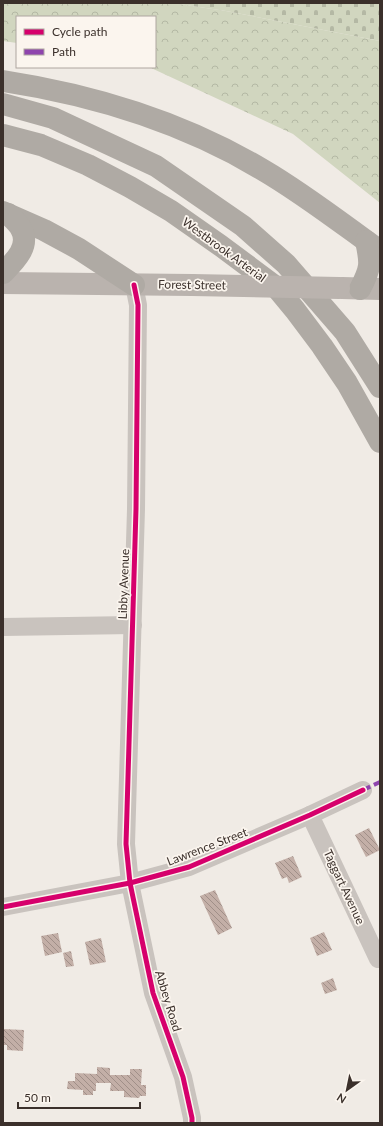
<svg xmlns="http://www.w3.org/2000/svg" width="383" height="1126" font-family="Lato,sans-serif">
	<defs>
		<pattern id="forest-crowns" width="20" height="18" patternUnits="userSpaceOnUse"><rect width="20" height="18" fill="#d1d6bf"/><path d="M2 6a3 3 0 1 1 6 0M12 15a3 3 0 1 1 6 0" fill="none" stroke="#b4b8a4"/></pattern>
		<pattern id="cemetery-stones" width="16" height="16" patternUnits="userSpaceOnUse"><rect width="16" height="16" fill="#d1d6bf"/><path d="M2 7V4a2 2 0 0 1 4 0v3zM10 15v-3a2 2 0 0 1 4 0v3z" fill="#b4b8a4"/></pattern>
		<pattern id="building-back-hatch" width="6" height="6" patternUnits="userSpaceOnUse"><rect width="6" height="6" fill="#c3afa7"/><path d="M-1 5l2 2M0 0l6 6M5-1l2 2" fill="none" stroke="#a08f88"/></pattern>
	</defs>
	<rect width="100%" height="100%" fill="#f0ebe5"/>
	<path fill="url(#forest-crowns)" d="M3,3H172L226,11L380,41V203L293,134L149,67H155V17H17V43L3,41Z"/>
	<path fill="url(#cemetery-stones)" d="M172,3H380V41L226,11Z"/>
	<g fill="url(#building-back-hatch)">
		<path d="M369,828L380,850L366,857L355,835Z"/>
		<path d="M293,856L302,877L289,883L287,877L282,879L275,863Z"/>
		<path d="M215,890L232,928L218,935L200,896Z"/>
		<path d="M324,932L332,950L317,956L310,938Z"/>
		<path d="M58,933L62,952L45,956L41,936Z"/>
		<path d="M101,938L106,962L90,965L85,942Z"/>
		<path d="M71,951L74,966L66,967L63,953Z"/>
		<path d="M333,978L337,990L325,994L321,983Z"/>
		<path d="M3,1029L24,1030L23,1051L7,1050V1045H3Z"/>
		<path d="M97,1067L110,1068V1075H130V1069H142L141,1085H146V1096H140L139,1098L124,1097V1091H110L111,1083H96V1091H93V1095H83V1090L67,1089L68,1081H75V1073L97,1074Z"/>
	</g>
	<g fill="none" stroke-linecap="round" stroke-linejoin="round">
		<g stroke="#c9c3be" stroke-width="18">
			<path d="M134,285L138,305L136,509L126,844L130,883L153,993L183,1077L192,1118V1123"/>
			<path d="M3,627L133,625"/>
			<path d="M310,815L378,959"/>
			<path d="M3,907L130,883L189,867L310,815L363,790"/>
		</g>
		<g stroke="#bab3ae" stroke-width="22">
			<path d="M3,283L192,285"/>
			<path d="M342,288L380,289"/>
		</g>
		<g stroke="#afaaa4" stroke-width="22">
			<path d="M3,81C94,95 183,122 263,170C304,194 341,223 380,251"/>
			<path d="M3,104L53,118L156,166L243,226L286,264L345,332L380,387"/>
			<path d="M3,135L41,145L88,165L130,187L171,211L221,246L276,287L295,310L322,346L347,383L380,442"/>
			<path d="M3,212L44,230L79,249L134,285"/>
			<path d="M3,273C14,262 31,246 21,229C19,224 13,219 8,214"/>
			<path d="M360,289C371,268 371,264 366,241"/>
		</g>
		<path stroke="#bab3ae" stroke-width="22" d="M192,285L339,288"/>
		<path stroke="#8e44ad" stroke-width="4" stroke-dasharray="8 4" stroke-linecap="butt" d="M363,790L380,782"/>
		<g stroke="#fbf5ee" stroke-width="8">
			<g id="cycleway">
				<path d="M134,285L138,305L136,509L126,844L130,883L153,993L183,1077L192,1118V1123"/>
				<path d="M3,907L130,883L189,867L310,815L363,790"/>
			</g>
		</g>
		<use href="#cycleway" stroke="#d6006c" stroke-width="5"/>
	</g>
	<g text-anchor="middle" stroke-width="3.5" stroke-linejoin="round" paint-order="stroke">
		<g font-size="12" fill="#3b302b" stroke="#fbf5ee">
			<text transform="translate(224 250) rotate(36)" y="4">Westbrook Arterial</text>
			<text transform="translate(192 285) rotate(1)" y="4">Forest Street</text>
			<text transform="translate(124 584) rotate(-88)" y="4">Libby Avenue</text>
			<text transform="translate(207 847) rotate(-21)" y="4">Lawrence Street</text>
			<text transform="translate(344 887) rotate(65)" y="4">Taggart Avenue</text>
			<text transform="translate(168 1001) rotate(73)" y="4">Abbey Road</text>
		</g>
	</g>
	<rect width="383" height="1126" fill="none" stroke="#3b302b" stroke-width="8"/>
	<rect x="16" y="16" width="140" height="52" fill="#fbf5ee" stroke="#aea6a0"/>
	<rect x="24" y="29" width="20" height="6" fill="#d6006c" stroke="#aea6a0"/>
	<text x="52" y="36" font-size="12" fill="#3b302b">Cycle path</text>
	<rect x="24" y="49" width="20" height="6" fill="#8e44ad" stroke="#aea6a0"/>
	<text x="52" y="56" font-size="12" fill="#3b302b">Path</text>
	<g transform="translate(347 1090) rotate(213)" stroke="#fbf5ee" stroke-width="3" paint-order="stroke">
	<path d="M0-3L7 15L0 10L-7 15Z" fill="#3b302b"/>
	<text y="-6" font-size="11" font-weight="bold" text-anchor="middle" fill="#3b302b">N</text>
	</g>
	<path d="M18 1102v6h122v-6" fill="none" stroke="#3b302b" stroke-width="2"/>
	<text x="24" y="1102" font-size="12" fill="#3b302b" stroke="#fbf5ee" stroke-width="3" paint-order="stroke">50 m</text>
</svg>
